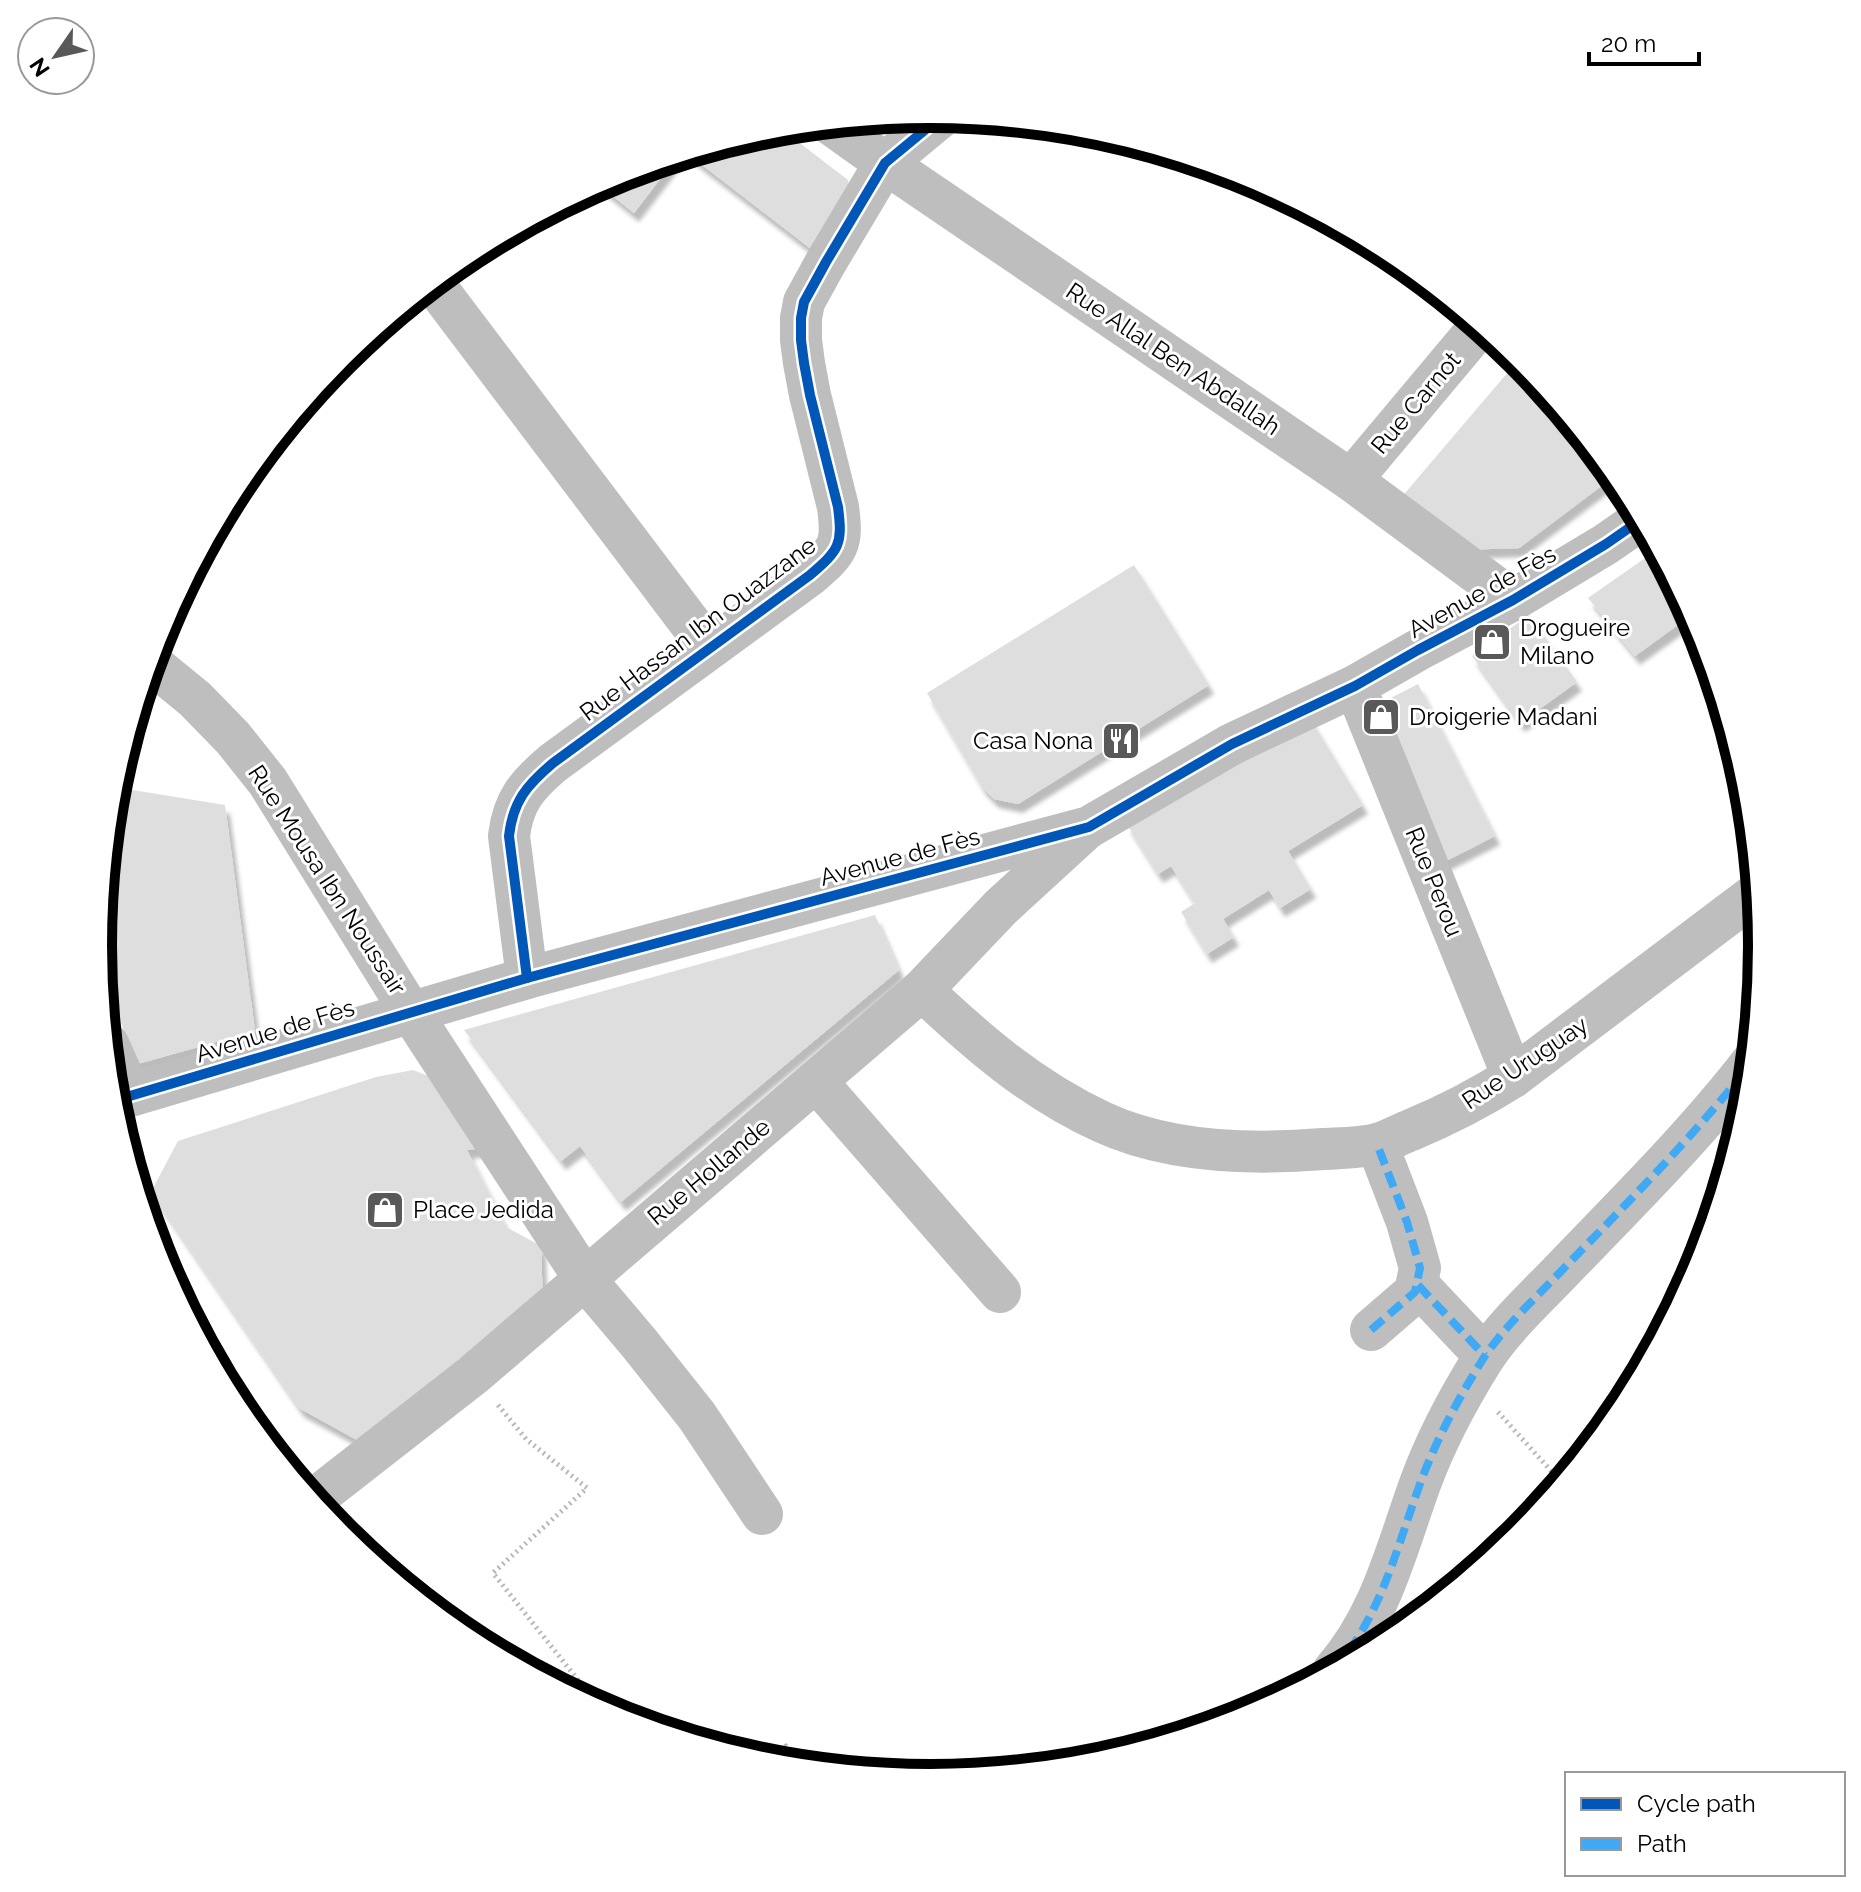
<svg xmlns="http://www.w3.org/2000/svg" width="1861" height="1892" font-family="Raleway,sans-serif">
	<defs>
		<filter id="shadow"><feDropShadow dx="5" dy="9" stdDeviation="2" flood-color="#0004"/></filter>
	</defs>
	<rect width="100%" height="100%" fill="#fff"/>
	<g fill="#dedede" filter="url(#shadow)">
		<path d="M780,128L848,180L852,197L819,255L688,154L769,129Z"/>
		<path d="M677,157L634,213L598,184L612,177Z"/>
		<path d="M1520,358L1616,475L1519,548L1460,550L1400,499Z"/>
		<path d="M1658,549L1693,614L1635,656L1588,598Z"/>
		<path d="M1134,565L1209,685L1018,804L994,799L982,787L927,693Z"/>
		<path d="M1529,615L1577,682L1520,723L1472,656Z"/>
		<path d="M1418,684L1495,836L1440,864L1381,717L1385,701Z"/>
		<path d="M1308,715L1363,805L1288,851L1311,889L1280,908L1269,890L1223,919L1234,937L1207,954L1181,912L1195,903L1171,866L1158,874L1126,823Z"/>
		<path d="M114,787L225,805L255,1031L134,1065L98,944Z"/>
		<path d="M875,915L899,970L621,1202L580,1146L561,1161L464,1030Z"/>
		<path d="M413,1070L446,1083L482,1148L467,1150L506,1227L541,1246L543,1305L357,1440L299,1408L151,1192L178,1141L376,1077Z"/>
	</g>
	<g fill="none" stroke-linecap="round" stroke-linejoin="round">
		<g stroke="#b9b9b9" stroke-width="5" stroke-dasharray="2 4" stroke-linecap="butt">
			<path d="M498,1405L526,1439L587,1488L493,1573L578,1680L612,1715"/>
			<path d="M1498,1412L1562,1483"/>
			<path d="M766,1762L786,1746L801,1766"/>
		</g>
		<g stroke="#bebebe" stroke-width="42">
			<path d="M829,123L885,163L1351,480L1513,600"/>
			<path d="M433,283L709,648"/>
			<path d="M1351,480L1480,326"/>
			<path d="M151,663L195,699L233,738L268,782L410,1011L584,1278L639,1343L697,1416L762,1514"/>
			<path d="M1355,686L1513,1077"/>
			<path d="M527,978L509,836C513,801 527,785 553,763L810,575C839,550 843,545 838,507L810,395L804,363L801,340V318L804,302L826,262L885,163L943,115"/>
			<path d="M922,990C977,1042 1032,1090 1102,1122C1169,1153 1251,1155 1323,1149C1341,1148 1361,1148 1377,1144C1389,1141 1400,1134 1411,1130C1447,1115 1480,1098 1513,1077L1758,892"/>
			<path d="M108,1044L131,1095"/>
			<path d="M816,1081L1000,1292"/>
			<path d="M113,1101L527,978L1089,827L1232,744L1355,686L1418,650L1513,600L1606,544L1642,519"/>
			<path d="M1418,1285L1485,1356"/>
			<path d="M1371,1330L1415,1292L1420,1268L1407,1222L1377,1144"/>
			<path d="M313,1500L473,1375L922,990L1001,907L1085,830"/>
			<path d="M1334,1670C1381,1616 1396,1550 1420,1484C1436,1440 1458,1399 1483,1359C1506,1324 1539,1295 1568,1264C1631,1199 1696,1134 1752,1062"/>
		</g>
		<g stroke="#3fa9f5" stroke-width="8" stroke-dasharray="16 8" stroke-linecap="butt">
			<path d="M1418,1285L1485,1356"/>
			<path d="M1371,1330L1415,1292L1420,1268L1407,1222L1377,1144"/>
			<path d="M1334,1670C1381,1616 1396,1550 1420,1484C1436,1440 1458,1399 1483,1359C1506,1324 1539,1295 1568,1264C1631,1199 1696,1134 1752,1062"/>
		</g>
		<g stroke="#fff" stroke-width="15">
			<g id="cycleway">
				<path d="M527,978L509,836C513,801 527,785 553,763L810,575C839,550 843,545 838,507L810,395L804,363L801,340V318L804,302L826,262L885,163L943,115"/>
				<path d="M113,1101L527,978L1089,827L1232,744L1355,686L1418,650L1513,600L1606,544L1642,519"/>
			</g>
		</g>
		<use href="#cycleway" stroke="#0057b8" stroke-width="10"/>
	</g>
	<defs>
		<g id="shop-square" transform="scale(2)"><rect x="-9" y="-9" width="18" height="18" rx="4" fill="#595959" stroke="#fff"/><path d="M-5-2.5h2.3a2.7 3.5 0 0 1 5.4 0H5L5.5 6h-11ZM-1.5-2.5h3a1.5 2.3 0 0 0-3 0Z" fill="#fff"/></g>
		<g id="restaurant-square" transform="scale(2)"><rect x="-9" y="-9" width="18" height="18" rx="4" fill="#595959" stroke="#fff"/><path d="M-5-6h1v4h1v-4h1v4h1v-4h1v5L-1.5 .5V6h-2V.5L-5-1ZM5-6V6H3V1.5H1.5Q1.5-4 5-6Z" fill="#fff"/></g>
	</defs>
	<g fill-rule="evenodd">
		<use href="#shop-square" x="1492" y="642"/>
		<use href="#shop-square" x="1381" y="717"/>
		<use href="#restaurant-square" x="1121" y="741"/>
		<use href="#shop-square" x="385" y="1210"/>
	</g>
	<g text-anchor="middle" stroke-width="6" stroke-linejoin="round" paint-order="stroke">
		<g font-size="24" fill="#000" stroke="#fff">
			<text transform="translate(1173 359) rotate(34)" y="8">Rue Allal Ben Abdallah</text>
			<text transform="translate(1416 403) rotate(-50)" y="8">Rue Carnot</text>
			<text transform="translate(1482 592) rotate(-29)" y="8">Avenue de Fès</text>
			<text transform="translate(698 629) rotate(-37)" y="8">Rue Hassan Ibn Ouazzane</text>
			<text transform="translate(900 857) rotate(-15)" y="8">Avenue de Fès</text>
			<text transform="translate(327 880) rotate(57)" y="8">Rue Mousa Ibn Noussair</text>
			<text transform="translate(1434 882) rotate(68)" y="8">Rue Perou</text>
			<text transform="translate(275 1031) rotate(-17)" y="8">Avenue de Fès</text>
			<text transform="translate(1525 1063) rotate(-34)" y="8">Rue Uruguay</text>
			<text transform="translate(709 1172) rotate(-40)" y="8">Rue Hollande</text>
		</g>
		<g font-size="24" fill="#000" stroke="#fff" text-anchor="start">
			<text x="1520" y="636">Drogueire<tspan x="1520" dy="28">Milano</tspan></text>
			<text x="1409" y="725">Droigerie Madani</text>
			<text x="1093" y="749" text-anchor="end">Casa Nona</text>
			<text x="413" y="1218">Place Jedida</text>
		</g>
	</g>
	<path d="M0 0H1861V1892H0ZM112 946a818 818 0 1 1 1636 0a818 818 0 1 1-1636 0Z" fill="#fff" fill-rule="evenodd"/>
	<path fill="none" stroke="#000" stroke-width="10" d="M112 946a818 818 0 1 1 1636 0a818 818 0 1 1-1636 0Z"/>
	<rect x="1565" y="1772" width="280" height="104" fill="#ffffff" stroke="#999999" stroke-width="2"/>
	<rect x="1581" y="1798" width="40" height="12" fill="#0057b8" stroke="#999999" stroke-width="2"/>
	<text x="1637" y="1812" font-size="24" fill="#000000">Cycle path</text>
	<rect x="1581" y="1838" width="40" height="12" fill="#3fa9f5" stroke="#999999" stroke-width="2"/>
	<text x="1637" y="1852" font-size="24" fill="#000000">Path</text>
	<g transform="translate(56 56) rotate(236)"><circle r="38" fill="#ffffff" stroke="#999999" stroke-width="2"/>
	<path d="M0-6L14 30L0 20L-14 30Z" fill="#595959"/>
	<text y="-12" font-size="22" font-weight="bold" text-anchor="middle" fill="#000000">N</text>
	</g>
	<path d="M1589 52v12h110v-12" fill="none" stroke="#000000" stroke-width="4"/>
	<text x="1601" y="52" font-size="24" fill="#000000" stroke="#ffffff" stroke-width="6" paint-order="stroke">20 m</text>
</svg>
